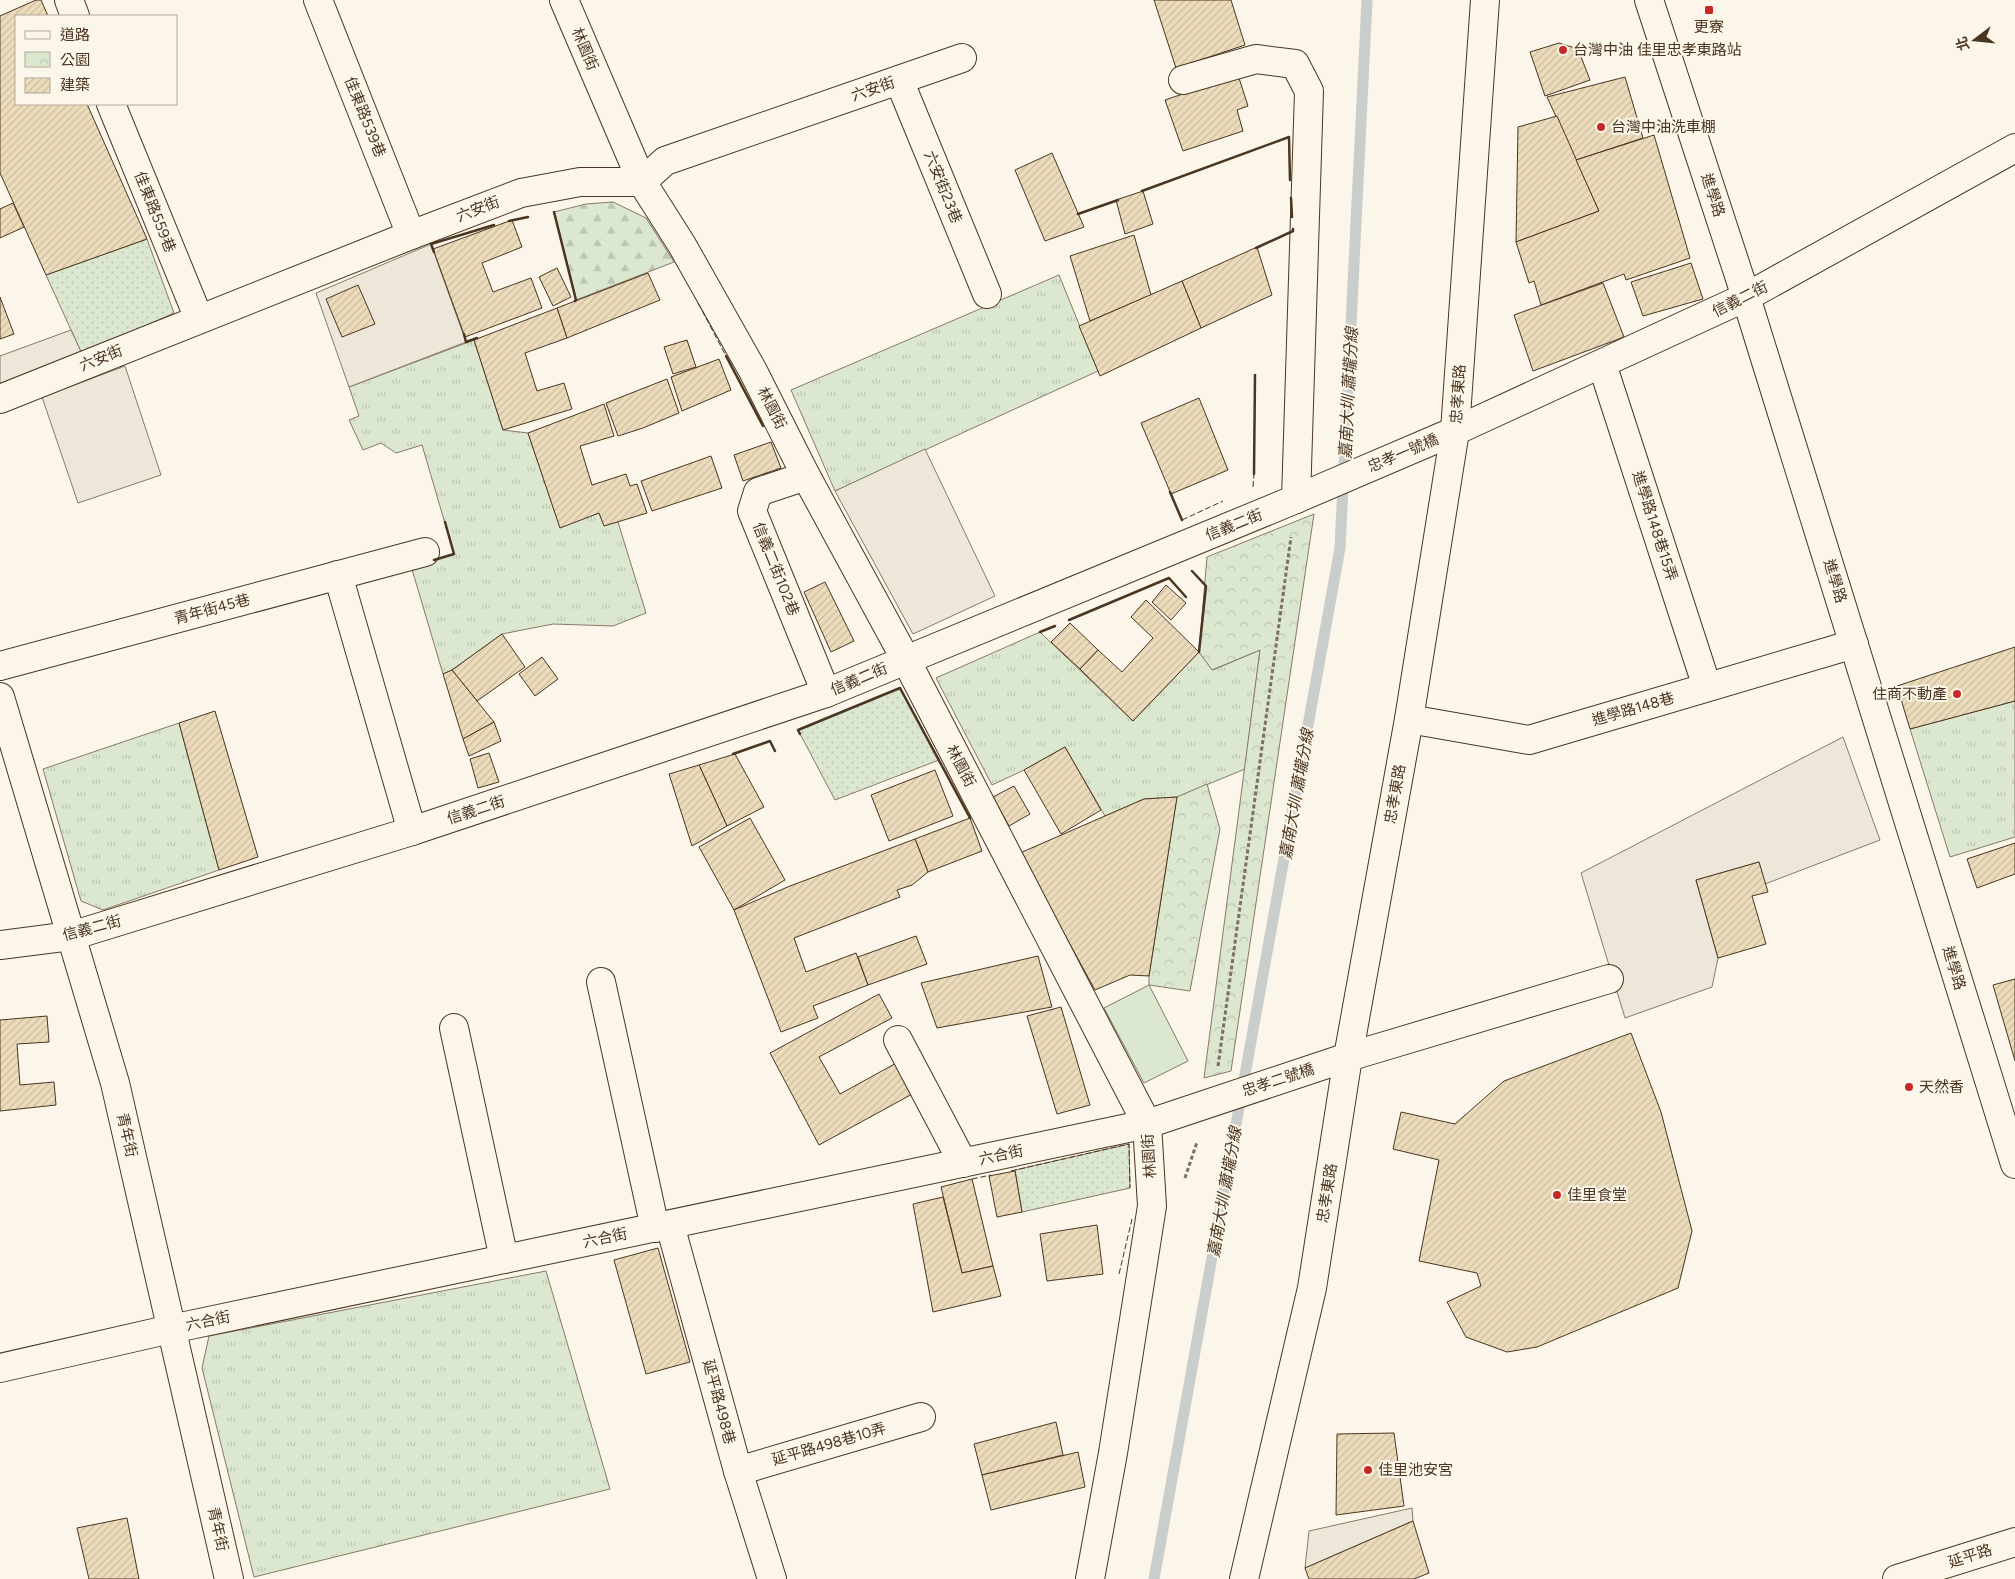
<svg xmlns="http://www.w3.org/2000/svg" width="2015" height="1579" font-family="Figtree,'Noto Sans TC',sans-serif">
	<defs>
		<pattern id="grass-tufts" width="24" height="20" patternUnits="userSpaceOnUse" patternTransform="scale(1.25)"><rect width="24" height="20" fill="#dce7d0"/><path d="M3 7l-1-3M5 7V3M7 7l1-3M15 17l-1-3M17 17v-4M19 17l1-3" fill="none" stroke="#bec7b2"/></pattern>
		<pattern id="forest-firs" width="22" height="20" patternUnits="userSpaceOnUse" patternTransform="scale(1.25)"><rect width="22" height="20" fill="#dce7d0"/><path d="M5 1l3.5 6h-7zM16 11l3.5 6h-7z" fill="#bec7b2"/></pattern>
		<pattern id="park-crowns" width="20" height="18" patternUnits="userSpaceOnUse" patternTransform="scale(1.25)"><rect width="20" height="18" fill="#dce7d0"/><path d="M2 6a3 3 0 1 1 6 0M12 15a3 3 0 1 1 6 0" fill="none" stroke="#bec7b2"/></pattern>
		<pattern id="garden-dots" width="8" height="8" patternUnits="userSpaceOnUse" patternTransform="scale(1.25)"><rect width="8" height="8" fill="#dce7d0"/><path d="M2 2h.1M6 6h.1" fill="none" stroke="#bec7b2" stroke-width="1.8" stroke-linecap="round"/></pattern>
		<pattern id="building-hatch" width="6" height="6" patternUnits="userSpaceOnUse" patternTransform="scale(1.25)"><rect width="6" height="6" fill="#ecdcbc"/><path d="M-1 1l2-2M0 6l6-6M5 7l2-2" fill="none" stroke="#ccbda1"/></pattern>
	</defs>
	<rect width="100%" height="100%" fill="#fbf6e9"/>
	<g fill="url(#grass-tufts)" stroke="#887966">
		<path d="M1059,275L1098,371L835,491L791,390Z"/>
		<path d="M474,340L503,430L528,433L560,527L599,513L604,525L618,522L646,613L613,626L553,624L502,634L452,670L443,674L411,566L454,554L422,445L396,453L381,443L363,450L349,420L359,416L349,387Z"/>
		<path d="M1040,632L1133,721L1199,652L1213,670L1260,650L1245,769L1177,797L1144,799L1105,816L1065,747L1024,770L992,785L936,678Z"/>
		<path d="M2015,701V837L1950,857L1910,729Z"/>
		<path d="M179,723L219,870L103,910L81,901L43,769Z"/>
		<path d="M546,1271L610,1489L254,1577L202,1368L209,1336Z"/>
	</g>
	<path fill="url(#forest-firs)" stroke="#887966" d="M613,202L646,218L674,262L576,300L554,212L586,204Z"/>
	<g fill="url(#park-crowns)" stroke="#887966">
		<path d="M1314,514L1231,1071L1204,1078L1260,650L1212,670L1199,652L1207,557Z"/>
		<path d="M1207,784L1220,829L1190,991L1149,985V976L1177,797Z"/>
	</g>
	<g fill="url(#garden-dots)" stroke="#887966">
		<path d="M147,239L174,313L82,354L46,275Z"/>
		<path d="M900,688L939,760L835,800L798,730Z"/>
		<path d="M1129,1144L1130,1188L1022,1212L1015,1170Z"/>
	</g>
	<path fill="#dce7d0" stroke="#887966" d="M1149,985L1188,1061L1144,1083L1104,1008Z"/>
	<g fill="#ede7d9" stroke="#887966">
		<path d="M431,244L466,342L349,387L316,293Z"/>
		<path d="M71,330L82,354L0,387V356Z"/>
		<path d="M125,366L161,475L78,503L42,397Z"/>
		<path d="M925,449L995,596L913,634L835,491Z"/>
		<path d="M1843,737L1880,840L1765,884L1759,862L1696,880L1718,958L1712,987L1625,1018L1581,873Z"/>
		<path d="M1412,1508L1413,1521L1305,1568L1309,1531Z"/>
	</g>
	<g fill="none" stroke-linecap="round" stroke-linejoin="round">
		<path stroke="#c9cecd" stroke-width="11" d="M1154,1579L1340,548L1367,0"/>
	</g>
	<g fill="url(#building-hatch)" stroke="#4a3520">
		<path d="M36,0H41L48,16H16V104H87L147,239L46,275L0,173V16Z"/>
		<path d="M1154,0H1231L1245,45L1176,68Z"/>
		<path d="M1559,43L1578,49L1590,80L1545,96L1530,52Z"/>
		<path d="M1238,75L1248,106L1237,110L1243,131L1183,151L1165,100Z"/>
		<path d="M1625,77L1643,138L1576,160L1547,97Z"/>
		<path d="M1557,116L1599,211L1516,242L1518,127Z"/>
		<path d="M1654,135L1690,258L1626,280L1624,274L1541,305L1534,281L1529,283L1516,242L1599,211L1576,160Z"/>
		<path d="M1052,153L1084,227L1045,241L1015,170Z"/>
		<path d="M1143,191L1153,224L1125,234L1116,200Z"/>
		<path d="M13,203L24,227L0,238V209Z"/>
		<path d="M512,220L522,247L482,263L493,292L531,278L542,308L465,337L433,249Z"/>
		<path d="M1134,235L1151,295L1090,321L1070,256Z"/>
		<path d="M1257,247L1272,295L1201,328L1182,281Z"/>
		<path d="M1691,263L1703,299L1643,316L1631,282Z"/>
		<path d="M557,268L571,297L553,306L539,277Z"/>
		<path d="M648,273L660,300L567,338L557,308Z"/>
		<path d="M1182,281L1201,328L1100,376L1079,326Z"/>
		<path d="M1603,283L1624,337L1533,371L1514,315Z"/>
		<path d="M358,285L375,324L342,337L326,299Z"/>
		<path d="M0,297L14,334L0,339Z"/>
		<path d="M557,308L567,338L525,353L537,391L564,383L572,409L503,430L474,340Z"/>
		<path d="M687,340L696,367L673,374L664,347Z"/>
		<path d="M719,359L731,390L682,411L671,377Z"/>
		<path d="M667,379L679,413L643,428L618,436L606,403Z"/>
		<path d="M1199,398L1228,470L1171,494L1141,423Z"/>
		<path d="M604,404L614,436L580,446L592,485L626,474L630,486L637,484L647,513L604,526L599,513L560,528L528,433Z"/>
		<path d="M771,442L781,468L743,481L734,455Z"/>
		<path d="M711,456L722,488L652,511L641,481Z"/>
		<path d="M825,582L854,641L831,652L804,592Z"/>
		<path d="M1166,585L1186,603L1171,620L1152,602Z"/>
		<path d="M1146,600L1199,652L1133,721L1080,669L1098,650L1122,672L1153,638L1131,617Z"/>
		<path d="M1070,623L1098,650L1080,669L1051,642Z"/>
		<path d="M502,634L525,667L477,701L452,670Z"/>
		<path d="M2015,647V701L1910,729L1897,686Z"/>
		<path d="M542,657L558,679L535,696L519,674Z"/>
		<path d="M452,670L494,722L463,739L443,674Z"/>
		<path d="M215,711L258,857L219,870L179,723Z"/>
		<path d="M494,722L501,741L469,756L463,739Z"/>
		<path d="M1065,747L1101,810L1061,834L1024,770Z"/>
		<path d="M489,753L499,782L478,788L470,759Z"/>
		<path d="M735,754L764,807L727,826L699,765Z"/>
		<path d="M699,765L727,826L692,846L669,774Z"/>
		<path d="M935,770L953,816L889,841L871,795Z"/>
		<path d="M1014,786L1030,814L1009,826L993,797Z"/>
		<path d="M1177,797L1149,976L1130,975L1095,990L1020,853L1144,799Z"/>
		<path d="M750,818L785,880L734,910L699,847Z"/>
		<path d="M970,818L982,851L928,872L915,839Z"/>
		<path d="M915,839L928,872L912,885L897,890L900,897L794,938L806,972L856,953L868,985L813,1006L818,1018L781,1032L734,910L790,886Z"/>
		<path d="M2015,843V874L1977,888L1967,859Z"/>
		<path d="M1759,862L1768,892L1752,896L1766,944L1718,958L1696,880Z"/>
		<path d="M916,936L927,964L868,985L858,957Z"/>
		<path d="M1038,956L1052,1007L937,1028L921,983Z"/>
		<path d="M2015,979V1061L1993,985Z"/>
		<path d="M879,994L892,1018L819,1057L840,1094L900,1061L916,1092L819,1145L770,1053Z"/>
		<path d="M1061,1007L1090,1105L1057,1114L1027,1016Z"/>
		<path d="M47,1016L49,1042L17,1044L20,1085L54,1082L56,1105L0,1111V1020Z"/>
		<path d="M1631,1033L1661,1112L1692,1231L1678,1288L1537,1347L1507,1352L1466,1337L1447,1302L1481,1286L1477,1273L1419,1261L1439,1160L1393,1149L1401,1112L1455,1124L1504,1081Z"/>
		<path d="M1015,1171L1022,1212L997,1217L989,1176Z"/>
		<path d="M972,1179L993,1266L962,1273L941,1187Z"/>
		<path d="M943,1197L962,1273L993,1266L1001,1296L933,1312L913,1204Z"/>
		<path d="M1097,1225L1103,1274L1047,1281L1040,1234Z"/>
		<path d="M658,1248L690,1362L646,1374L614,1260Z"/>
		<path d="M1056,1422L1063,1455L982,1475L974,1444Z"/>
		<path d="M1394,1433L1404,1506L1336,1515L1337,1434Z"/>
		<path d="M1078,1452L1085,1487L991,1510L982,1475Z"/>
		<path d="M127,1518L139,1579H89L77,1528Z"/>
		<path d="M1413,1521L1429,1573L1414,1579H1309L1305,1568Z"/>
	</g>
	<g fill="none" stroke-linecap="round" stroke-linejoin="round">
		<g stroke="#4a3520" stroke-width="30">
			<g id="minor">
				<path d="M69,0L75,16"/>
				<path d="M318,0L411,235"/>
				<path d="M564,0L642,182L682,245L753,371L806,476L906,660L1147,1124L1152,1206L1113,1453L1090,1579"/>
				<path d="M1649,0L1746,297L2015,1164"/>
				<path d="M899,80L987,294"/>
				<path d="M1183,80L1256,59L1295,64L1309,91L1296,499"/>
				<path d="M111,104L199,319"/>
				<path d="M1602,364L1707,687"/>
				<path d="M0,399L411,235L521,193L580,182H642L665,161L962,58"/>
				<path d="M806,476L758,492L752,511L826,693"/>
				<path d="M338,575L412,831"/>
				<path d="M0,666L425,552"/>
				<path d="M0,697L115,1083L229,1579"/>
				<path d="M1409,719L1529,740L1854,644"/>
				<path d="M0,945L71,936L412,831L826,693L1296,499L1455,431L1746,297L2015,148"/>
				<path d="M601,982L655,1228"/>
				<path d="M454,1028L504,1259"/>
				<path d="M898,1040L963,1163"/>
				<path d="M670,1225L738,1471L772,1579"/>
				<path d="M0,1368L171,1329L1147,1124L1348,1057L1609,979"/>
				<path d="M738,1471L921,1417"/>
				<path d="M1244,1579L1312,1288L1348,1057L1409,719L1455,431L1485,0"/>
				<path d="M1897,1579L2015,1542"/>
			</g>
		</g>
		<g stroke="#7f6f5c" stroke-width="3" stroke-dasharray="4 2.5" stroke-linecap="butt">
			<path d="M1218,1066L1291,537"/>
			<path d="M1185,1178L1197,1142"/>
		</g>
		<use href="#minor" stroke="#fbf6e9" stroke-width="28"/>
		<g stroke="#4a3520" stroke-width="1" stroke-dasharray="6 2.5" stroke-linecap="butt">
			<path d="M698,303L726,356"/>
			<path d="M1253,487L1254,474"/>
			<path d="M1182,520L1223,501"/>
			<path d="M1011,1171L1129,1144L1130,1188"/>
			<path d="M972,1179L991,1175"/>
			<path d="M1119,1274L1132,1219"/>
		</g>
		<g stroke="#4a3520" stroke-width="2.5">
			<path d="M1142,191L1289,137L1290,180"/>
			<path d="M1291,198L1292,217"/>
			<path d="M554,212L576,300L575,301"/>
			<path d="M1078,214L1118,200"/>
			<path d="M509,221L528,217"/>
			<path d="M1256,248L1293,231V229"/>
			<path d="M434,252L431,244L494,225"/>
			<path d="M464,334L466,342L477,338"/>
			<path d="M726,356L763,426"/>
			<path d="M1254,474L1255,375"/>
			<path d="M1170,492L1182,520"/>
			<path d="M434,560L454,554L445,522"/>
			<path d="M1192,571L1206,586L1199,652"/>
			<path d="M1069,620L1169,578L1186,597"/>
			<path d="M1040,632L1055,626"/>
			<path d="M800,734L798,730L900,688L970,818"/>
			<path d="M733,754L770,741L775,751"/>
		</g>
	</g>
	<g fill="#c62828" stroke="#fbf6e9" stroke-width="2">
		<rect x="1704" y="5" width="10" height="10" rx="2.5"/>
		<circle cx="1563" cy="50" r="5"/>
		<circle cx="1601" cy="127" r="5"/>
		<circle cx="1957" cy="694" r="5"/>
		<circle cx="1909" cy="1087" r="5"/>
		<circle cx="1557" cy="1195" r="5"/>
		<circle cx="1368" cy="1470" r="5"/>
	</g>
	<g text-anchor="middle" stroke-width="4" stroke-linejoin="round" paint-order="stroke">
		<g font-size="15" fill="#4a3520" stroke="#fbf6e9" text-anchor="start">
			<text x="1709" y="32" text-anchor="middle">更寮</text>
			<text x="1573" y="55">台灣中油 佳里忠孝東路站</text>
			<text x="1611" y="132">台灣中油洗車棚</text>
			<text x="1947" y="699" text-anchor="end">住商不動產</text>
			<text x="1919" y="1092">天然香</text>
			<text x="1567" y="1200">佳里食堂</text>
			<text x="1378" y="1475">佳里池安宮</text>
		</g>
		<g font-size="15" fill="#4a3520" stroke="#fbf6e9">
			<text transform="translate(585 49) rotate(67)" y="5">林園街</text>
			<text transform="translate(873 89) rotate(-19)" y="5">六安街</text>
			<text transform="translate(365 117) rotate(68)" y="5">佳東路539巷</text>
			<text transform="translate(943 187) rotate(68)" y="5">六安街23巷</text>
			<text transform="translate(1713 195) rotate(72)" y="5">進學路</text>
			<text transform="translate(478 209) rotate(-21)" y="5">六安街</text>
			<text transform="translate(155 212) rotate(68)" y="5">佳東路559巷</text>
			<text transform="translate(1740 299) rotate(-27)" y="5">信義二街</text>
			<text transform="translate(101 358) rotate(-22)" y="5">六安街</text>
			<text transform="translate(1458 394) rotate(-86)" y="5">忠孝東路</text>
			<text transform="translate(772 408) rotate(63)" y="5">林園街</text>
			<text transform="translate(1403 453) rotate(-23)" y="5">忠孝一號橋</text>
			<text transform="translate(1234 525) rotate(-22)" y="5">信義二街</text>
			<text transform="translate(1655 526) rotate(72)" y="5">進學路148巷15弄</text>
			<text transform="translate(776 569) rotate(68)" y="5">信義二街102巷</text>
			<text transform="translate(1835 581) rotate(73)" y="5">進學路</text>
			<text transform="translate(212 609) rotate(-15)" y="5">青年街45巷</text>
			<text transform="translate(859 679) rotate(-23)" y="5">信義二街</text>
			<text transform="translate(1633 709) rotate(-16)" y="5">進學路148巷</text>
			<text transform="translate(961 766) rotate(62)" y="5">林園街</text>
			<text transform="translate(1395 794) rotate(-80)" y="5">忠孝東路</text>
			<text transform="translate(476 810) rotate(-18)" y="5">信義二街</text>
			<text transform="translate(92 928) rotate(-15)" y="5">信義二街</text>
			<text transform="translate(1954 968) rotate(73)" y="5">進學路</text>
			<text transform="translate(1278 1080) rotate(-18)" y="5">忠孝二號橋</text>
			<text transform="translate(127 1135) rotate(77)" y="5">青年街</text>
			<text transform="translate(1001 1155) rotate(-12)" y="5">六合街</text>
			<text transform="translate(1149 1156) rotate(-94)" y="5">林園街</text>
			<text transform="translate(1327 1193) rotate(-81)" y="5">忠孝東路</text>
			<text transform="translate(605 1238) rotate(-12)" y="5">六合街</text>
			<text transform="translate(208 1321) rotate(-12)" y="5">六合街</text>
			<text transform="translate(719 1402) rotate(75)" y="5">延平路498巷</text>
			<text transform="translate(829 1444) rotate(-16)" y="5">延平路498巷10弄</text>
			<text transform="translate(218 1529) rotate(77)" y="5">青年街</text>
			<text transform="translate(1970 1556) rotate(-18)" y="5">延平路</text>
		</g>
		<g font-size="16" font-style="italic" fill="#4a3520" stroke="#fbf6e9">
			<text transform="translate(1348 393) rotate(-87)" y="6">嘉南大圳 蕭壠分線</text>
			<text transform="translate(1296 794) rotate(-80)" y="6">嘉南大圳 蕭壠分線</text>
			<text transform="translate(1224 1192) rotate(-80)" y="6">嘉南大圳 蕭壠分線</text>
		</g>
	</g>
	<rect x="15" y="15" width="162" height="90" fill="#fbf6e9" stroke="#b4a999"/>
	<rect x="25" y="31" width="25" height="8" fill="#fbf6e9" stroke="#b4a999"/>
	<text x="60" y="40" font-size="15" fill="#4a3520">道路</text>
	<rect x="25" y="52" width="25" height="15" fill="url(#park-crowns)" stroke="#b4a999"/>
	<text x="60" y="65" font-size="15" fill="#4a3520">公園</text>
	<rect x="25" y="78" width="25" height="15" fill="url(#building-hatch)" stroke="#b4a999"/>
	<text x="60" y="90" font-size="15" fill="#4a3520">建築</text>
	<g transform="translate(1975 40) rotate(254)" stroke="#fbf6e9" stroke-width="4" paint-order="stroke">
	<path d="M0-4L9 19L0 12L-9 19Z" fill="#4a3520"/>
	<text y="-8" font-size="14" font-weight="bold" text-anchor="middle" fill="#4a3520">北</text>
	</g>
</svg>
